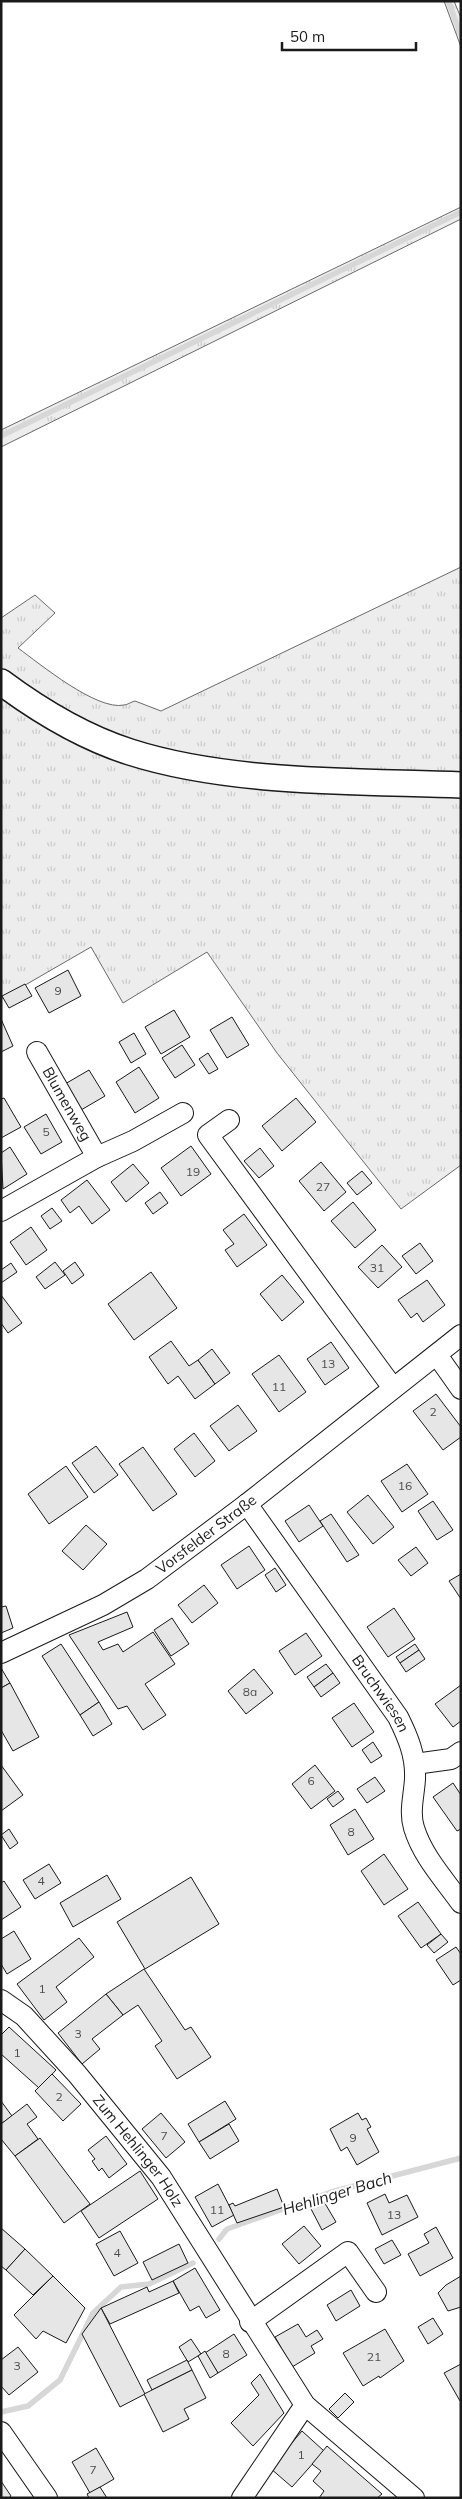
<svg xmlns="http://www.w3.org/2000/svg" width="462" height="2499" font-family="Mulish,sans-serif">
	<defs>
		<pattern id="grass-tufts" width="24" height="20" patternUnits="userSpaceOnUse" patternTransform="scale(1.25)"><rect width="24" height="20" fill="#ededed"/><path d="M3 7l-1-3M5 7V3M7 7l1-3M15 17l-1-3M17 17v-4M19 17l1-3" fill="none" stroke="#cbcbcb"/></pattern>
	</defs>
	<rect width="100%" height="100%" fill="#fff"/>
	<g fill="url(#grass-tufts)" stroke="#6a6a6a">
		<path d="M444,1H454L461,18V47Z"/>
		<path d="M461,207V219L1,447V430Z"/>
		<path d="M461,567V1165L401,1209L277,1053L207,952L123,1003L91,947L1,999V618L35,595L55,613L18,648C40,664 97,711 124,705C127,705 131,702 135,701L161,711Z"/>
	</g>
	<g fill="none" stroke-linecap="round" stroke-linejoin="round">
		<g stroke="#d7d7d7" stroke-width="5.5">
			<path d="M448,1L461,35"/>
			<path d="M1,436L461,212"/>
			<path d="M219,2239L227,2229L331,2192L461,2158"/>
			<path d="M1,2412L28,2406L60,2380L93,2313L121,2287L149,2284L193,2263"/>
		</g>
	</g>
	<g fill="#e6e6e6" stroke="#1a1a1a">
		<path d="M68,970L81,996L49,1013L35,988Z"/>
		<path d="M25,984L32,996L9,1008L2,996Z"/>
		<path d="M174,1010L190,1037L161,1054L145,1027Z"/>
		<path d="M232,1017L249,1045L227,1058L210,1030Z"/>
		<path d="M1,1019L13,1046L1,1052Z"/>
		<path d="M134,1033L146,1054L131,1063L119,1042Z"/>
		<path d="M182,1045L195,1065L175,1078L162,1058Z"/>
		<path d="M208,1053L218,1069L209,1074L199,1059Z"/>
		<path d="M139,1067L159,1098L135,1113L116,1082Z"/>
		<path d="M89,1070L105,1096L81,1110L65,1084Z"/>
		<path d="M4,1098L21,1127L1,1138V1099Z"/>
		<path d="M296,1098L316,1122L282,1151L262,1126Z"/>
		<path d="M46,1114L62,1142L41,1154L24,1127Z"/>
		<path d="M191,1146L211,1174L181,1196L161,1168Z"/>
		<path d="M10,1147L27,1174L3,1189L1,1153Z"/>
		<path d="M260,1148L274,1166L259,1178L244,1161Z"/>
		<path d="M321,1162L346,1192L324,1211L299,1181Z"/>
		<path d="M133,1164L149,1183L126,1202L111,1182Z"/>
		<path d="M362,1171L372,1183L357,1195L347,1183Z"/>
		<path d="M87,1180L110,1210L92,1224L79,1206L70,1213L61,1200Z"/>
		<path d="M160,1192L168,1203L153,1214L145,1203Z"/>
		<path d="M353,1202L376,1230L355,1248L331,1221Z"/>
		<path d="M52,1208L62,1221L50,1229L41,1216Z"/>
		<path d="M244,1214L267,1245L237,1267L225,1250L234,1244L223,1230Z"/>
		<path d="M31,1227L47,1250L26,1265L10,1242Z"/>
		<path d="M420,1243L433,1261L416,1274L402,1256Z"/>
		<path d="M382,1245L402,1267L378,1288L358,1267Z"/>
		<path d="M55,1262L65,1275L45,1289L36,1277Z"/>
		<path d="M75,1262L84,1275L72,1284L63,1271Z"/>
		<path d="M11,1263L17,1272L1,1283V1270Z"/>
		<path d="M151,1272L177,1308L134,1340L108,1304Z"/>
		<path d="M282,1275L304,1302L282,1321L260,1294Z"/>
		<path d="M427,1280L445,1305L423,1322L417,1313L411,1318L398,1300Z"/>
		<path d="M1,1295L22,1323L8,1333L1,1323Z"/>
		<path d="M171,1341L189,1366L198,1360L215,1384L195,1399L178,1376L168,1384L149,1357Z"/>
		<path d="M331,1342L349,1368L325,1385L307,1359Z"/>
		<path d="M212,1349L230,1373L215,1384L198,1360Z"/>
		<path d="M279,1355L306,1392L279,1412L252,1374Z"/>
		<path d="M436,1394L461,1427V1437L443,1450L413,1411Z"/>
		<path d="M238,1405L257,1431L229,1451L210,1426Z"/>
		<path d="M194,1433L215,1461L195,1477L174,1449Z"/>
		<path d="M96,1446L118,1475L94,1493L72,1463Z"/>
		<path d="M143,1447L177,1494L153,1511L119,1464Z"/>
		<path d="M407,1464L428,1494L402,1512L381,1481Z"/>
		<path d="M66,1466L88,1497L49,1524L28,1494Z"/>
		<path d="M368,1495L394,1527L373,1544L347,1512Z"/>
		<path d="M433,1501L453,1530L437,1540L418,1511Z"/>
		<path d="M309,1505L323,1526L299,1542L285,1521Z"/>
		<path d="M331,1514L359,1555L347,1562L320,1521Z"/>
		<path d="M86,1525L107,1544L83,1570L62,1551Z"/>
		<path d="M249,1546L265,1570L237,1589L221,1565Z"/>
		<path d="M416,1547L428,1563L411,1576L398,1560Z"/>
		<path d="M275,1568L286,1585L276,1592L265,1575Z"/>
		<path d="M461,1574V1599L449,1581Z"/>
		<path d="M204,1585L218,1603L192,1623L178,1605Z"/>
		<path d="M6,1606L13,1628L1,1633V1607Z"/>
		<path d="M394,1608L415,1639L388,1657L367,1627Z"/>
		<path d="M127,1612L133,1627L98,1642L103,1650L118,1644L123,1652L153,1632L175,1664L145,1684L166,1715L143,1730L127,1706L118,1709L69,1635Z"/>
		<path d="M172,1618L189,1644L171,1656L154,1630Z"/>
		<path d="M306,1633L322,1656L295,1675L279,1651Z"/>
		<path d="M61,1644L99,1702L80,1715L42,1656Z"/>
		<path d="M415,1644L419,1650L400,1663L396,1657Z"/>
		<path d="M419,1650L425,1659L406,1672L400,1663Z"/>
		<path d="M326,1664L333,1673L314,1687L307,1677Z"/>
		<path d="M1,1668L10,1683L1,1688Z"/>
		<path d="M254,1669L273,1693L246,1714L228,1691Z"/>
		<path d="M333,1673L340,1683L321,1697L314,1687Z"/>
		<path d="M10,1683L39,1737L13,1751L1,1730V1688Z"/>
		<path d="M461,1685V1721L453,1727L435,1704Z"/>
		<path d="M99,1702L112,1724L93,1736L80,1715Z"/>
		<path d="M354,1703L374,1732L352,1747L332,1718Z"/>
		<path d="M373,1742L382,1756L371,1763L362,1750Z"/>
		<path d="M1,1765L23,1795L1,1811Z"/>
		<path d="M315,1765L335,1791L311,1809L292,1784Z"/>
		<path d="M375,1777L385,1791L367,1803L357,1789Z"/>
		<path d="M453,1783L461,1795V1829L457,1831L433,1797Z"/>
		<path d="M338,1791L344,1799L333,1807L327,1799Z"/>
		<path d="M355,1809L374,1839L348,1855L330,1825Z"/>
		<path d="M9,1829L18,1843L10,1849L1,1835Z"/>
		<path d="M384,1854L408,1889L384,1905L361,1871Z"/>
		<path d="M49,1864L61,1883L35,1899L23,1880Z"/>
		<path d="M107,1875L121,1899L73,1927L60,1903Z"/>
		<path d="M191,1877L219,1924L145,1969L117,1922Z"/>
		<path d="M4,1881L21,1907L1,1920V1883Z"/>
		<path d="M418,1902L441,1934L421,1948L398,1916Z"/>
		<path d="M14,1931L31,1959L7,1974L1,1964V1939Z"/>
		<path d="M441,1934L448,1942L434,1953L427,1945Z"/>
		<path d="M79,1938L94,1957L56,1987L67,2002L44,2020L17,1984Z"/>
		<path d="M456,1947L461,1954V1980L453,1985L436,1960Z"/>
		<path d="M144,1969L185,2030L191,2027L211,2057L177,2079L155,2046L162,2041L138,2005L123,2015L106,1994Z"/>
		<path d="M106,1994L123,2015L92,2039L100,2049L82,2064L58,2033Z"/>
		<path d="M9,2027L56,2070L39,2088L1,2054V2035Z"/>
		<path d="M52,2074L81,2104L63,2121L35,2091Z"/>
		<path d="M1,2101L12,2116L1,2124Z"/>
		<path d="M225,2101L236,2119L199,2142L188,2124Z"/>
		<path d="M27,2104L37,2117L27,2124L38,2139L15,2156L1,2139V2124Z"/>
		<path d="M161,2113L185,2142L166,2158L142,2129Z"/>
		<path d="M358,2113L362,2120L366,2118L371,2127L367,2129L379,2152L357,2165L347,2147L341,2151L330,2129Z"/>
		<path d="M229,2124L239,2141L210,2159L199,2142Z"/>
		<path d="M106,2136L127,2164L109,2178L102,2168L99,2171L92,2161L95,2159L88,2150Z"/>
		<path d="M40,2138L90,2204L64,2223L15,2156Z"/>
		<path d="M140,2171L158,2199L99,2238L81,2211Z"/>
		<path d="M218,2184L234,2215L212,2227L195,2197Z"/>
		<path d="M277,2189L284,2207L237,2223L229,2205L233,2203L235,2206Z"/>
		<path d="M385,2194L389,2203L407,2195L418,2217L382,2235L367,2203Z"/>
		<path d="M323,2200L336,2222L322,2230L310,2207Z"/>
		<path d="M304,2226L321,2246L299,2264L282,2244Z"/>
		<path d="M436,2227L453,2258L420,2276L408,2254L429,2243L424,2234Z"/>
		<path d="M1,2228L25,2249L6,2270L1,2266Z"/>
		<path d="M120,2231L138,2263L114,2276L96,2244Z"/>
		<path d="M392,2240L401,2255L384,2264L375,2249Z"/>
		<path d="M179,2244L188,2263L152,2280L143,2262Z"/>
		<path d="M25,2249L53,2276L33,2295L6,2270Z"/>
		<path d="M195,2268L220,2310L206,2318L199,2306L190,2311L173,2281Z"/>
		<path d="M53,2276L85,2308L66,2343L43,2331L36,2339L14,2315Z"/>
		<path d="M461,2276V2307L448,2311L438,2293L446,2285Z"/>
		<path d="M173,2281L179,2293L110,2324L101,2308L147,2287L149,2292Z"/>
		<path d="M351,2290L360,2306L336,2321L327,2305Z"/>
		<path d="M101,2308L145,2394L120,2407L82,2334Z"/>
		<path d="M433,2318L443,2334L428,2344L418,2327Z"/>
		<path d="M298,2324L306,2337L317,2330L323,2339L311,2346L315,2353L292,2367L275,2337Z"/>
		<path d="M385,2329L404,2361L380,2378L379,2376L363,2386L343,2353Z"/>
		<path d="M234,2334L247,2355L218,2373L205,2353Z"/>
		<path d="M191,2339L201,2354L188,2362L179,2347Z"/>
		<path d="M18,2347L38,2372L9,2395L1,2386V2360Z"/>
		<path d="M205,2351L218,2373L210,2378L198,2356Z"/>
		<path d="M187,2360L192,2370L152,2390L147,2380Z"/>
		<path d="M461,2364V2401H460L444,2373Z"/>
		<path d="M192,2370L206,2398L184,2409L189,2419L163,2432L144,2394Z"/>
		<path d="M260,2374L284,2413L253,2446L231,2423L259,2395L251,2383Z"/>
		<path d="M345,2393L354,2402L338,2418L329,2409Z"/>
		<path d="M302,2431L324,2451L292,2487L270,2468Z"/>
		<path d="M327,2446L382,2494L377,2498H319L324,2491L313,2481L321,2471L312,2464Z"/>
		<path d="M96,2448L114,2479L90,2493L72,2462Z"/>
		<path d="M1,2481L11,2496L9,2498H1Z"/>
		<path d="M100,2487L107,2498H89L87,2494Z"/>
	</g>
	<g fill="none" stroke-linecap="round" stroke-linejoin="round">
		<g stroke="#1a1a1a" stroke-width="22">
			<g id="minor">
				<path id="s1" d="M37,1052L97,1157"/>
				<path d="M229,1120L208,1135L393,1388"/>
				<path d="M1,1211L97,1157L133,1141L183,1113"/>
				<path d="M437,1355L461,1389"/>
				<path id="s2" d="M247,1504L398,1717C408,1737 416,1756 415,1779C414,1796 409,1812 414,1828C423,1857 444,1879 461,1903"/>
				<path id="s3" d="M1,1653L103,1605L147,1579L247,1504L461,1335"/>
				<path d="M415,1764L451,1759L461,1752"/>
				<path id="s4" d="M1,2000L24,2016L77,2074L161,2177L305,2405L414,2498"/>
				<path d="M250,2322L348,2252L376,2292"/>
				<path d="M1,2432L47,2498"/>
				<path d="M242,2498L305,2405"/>
			</g>
		</g>
		<g stroke="#1a1a1a" stroke-width="28">
			<path id="major" d="M1,682C40,711 83,737 130,752C230,784 356,781 461,785"/>
		</g>
		<use href="#minor" stroke="#fff" stroke-width="20"/>
		<use href="#major" stroke="#fff" stroke-width="25"/>
	</g>
	<g text-anchor="middle" stroke-width="4" stroke-linejoin="round" paint-order="stroke">
		<g font-size="12" fill="#4d4d4d">
			<text x="58" y="995">9</text>
			<text x="46" y="1136">5</text>
			<text x="193" y="1176">19</text>
			<text x="323" y="1191">27</text>
			<text x="377" y="1272">31</text>
			<text x="328" y="1368">13</text>
			<text x="279" y="1391">11</text>
			<text x="433" y="1416">2</text>
			<text x="405" y="1490">16</text>
			<text x="250" y="1696">8a</text>
			<text x="311" y="1785">6</text>
			<text x="351" y="1836">8</text>
			<text x="41" y="1885">4</text>
			<text x="42" y="1993">1</text>
			<text x="78" y="2038">3</text>
			<text x="17" y="2057">1</text>
			<text x="59" y="2101">2</text>
			<text x="164" y="2140">7</text>
			<text x="353" y="2142">9</text>
			<text x="217" y="2214">11</text>
			<text x="394" y="2219">13</text>
			<text x="117" y="2257">4</text>
			<text x="226" y="2358">8</text>
			<text x="374" y="2361">21</text>
			<text x="17" y="2370">3</text>
			<text x="301" y="2459">1</text>
			<text x="93" y="2474">7</text>
		</g>
		<g font-size="15" fill="#1a1a1a" stroke="#fff">
			<text dy="5" stroke="none"><textPath href="#s1" startOffset="60">Blumenweg</textPath></text>
			<text dy="5" stroke="none"><textPath href="#s3" startOffset="238">Vorsfelder Straße</textPath></text>
			<text dy="5" stroke="none"><textPath href="#s2" startOffset="232">Bruchwiesen</textPath></text>
			<text dy="5" stroke="none"><textPath href="#s4" startOffset="205">Zum Hehlinger Holz</textPath></text>
		</g>
		<g font-size="16" font-style="italic" fill="#1a1a1a" stroke="#fff">
			<text transform="translate(337 2193) rotate(-17)" y="6">Hehlinger Bach</text>
		</g>
	</g>
	<rect width="462" height="2499" fill="none" stroke="#1a1a1a" stroke-width="5"/>
	<path d="M282 42v8h134v-8" fill="none" stroke="#1a1a1a" stroke-width="2.5"/>
	<text x="290" y="42" font-size="15" fill="#1a1a1a" stroke="#ffffff" stroke-width="4" paint-order="stroke">50 m</text>
</svg>
